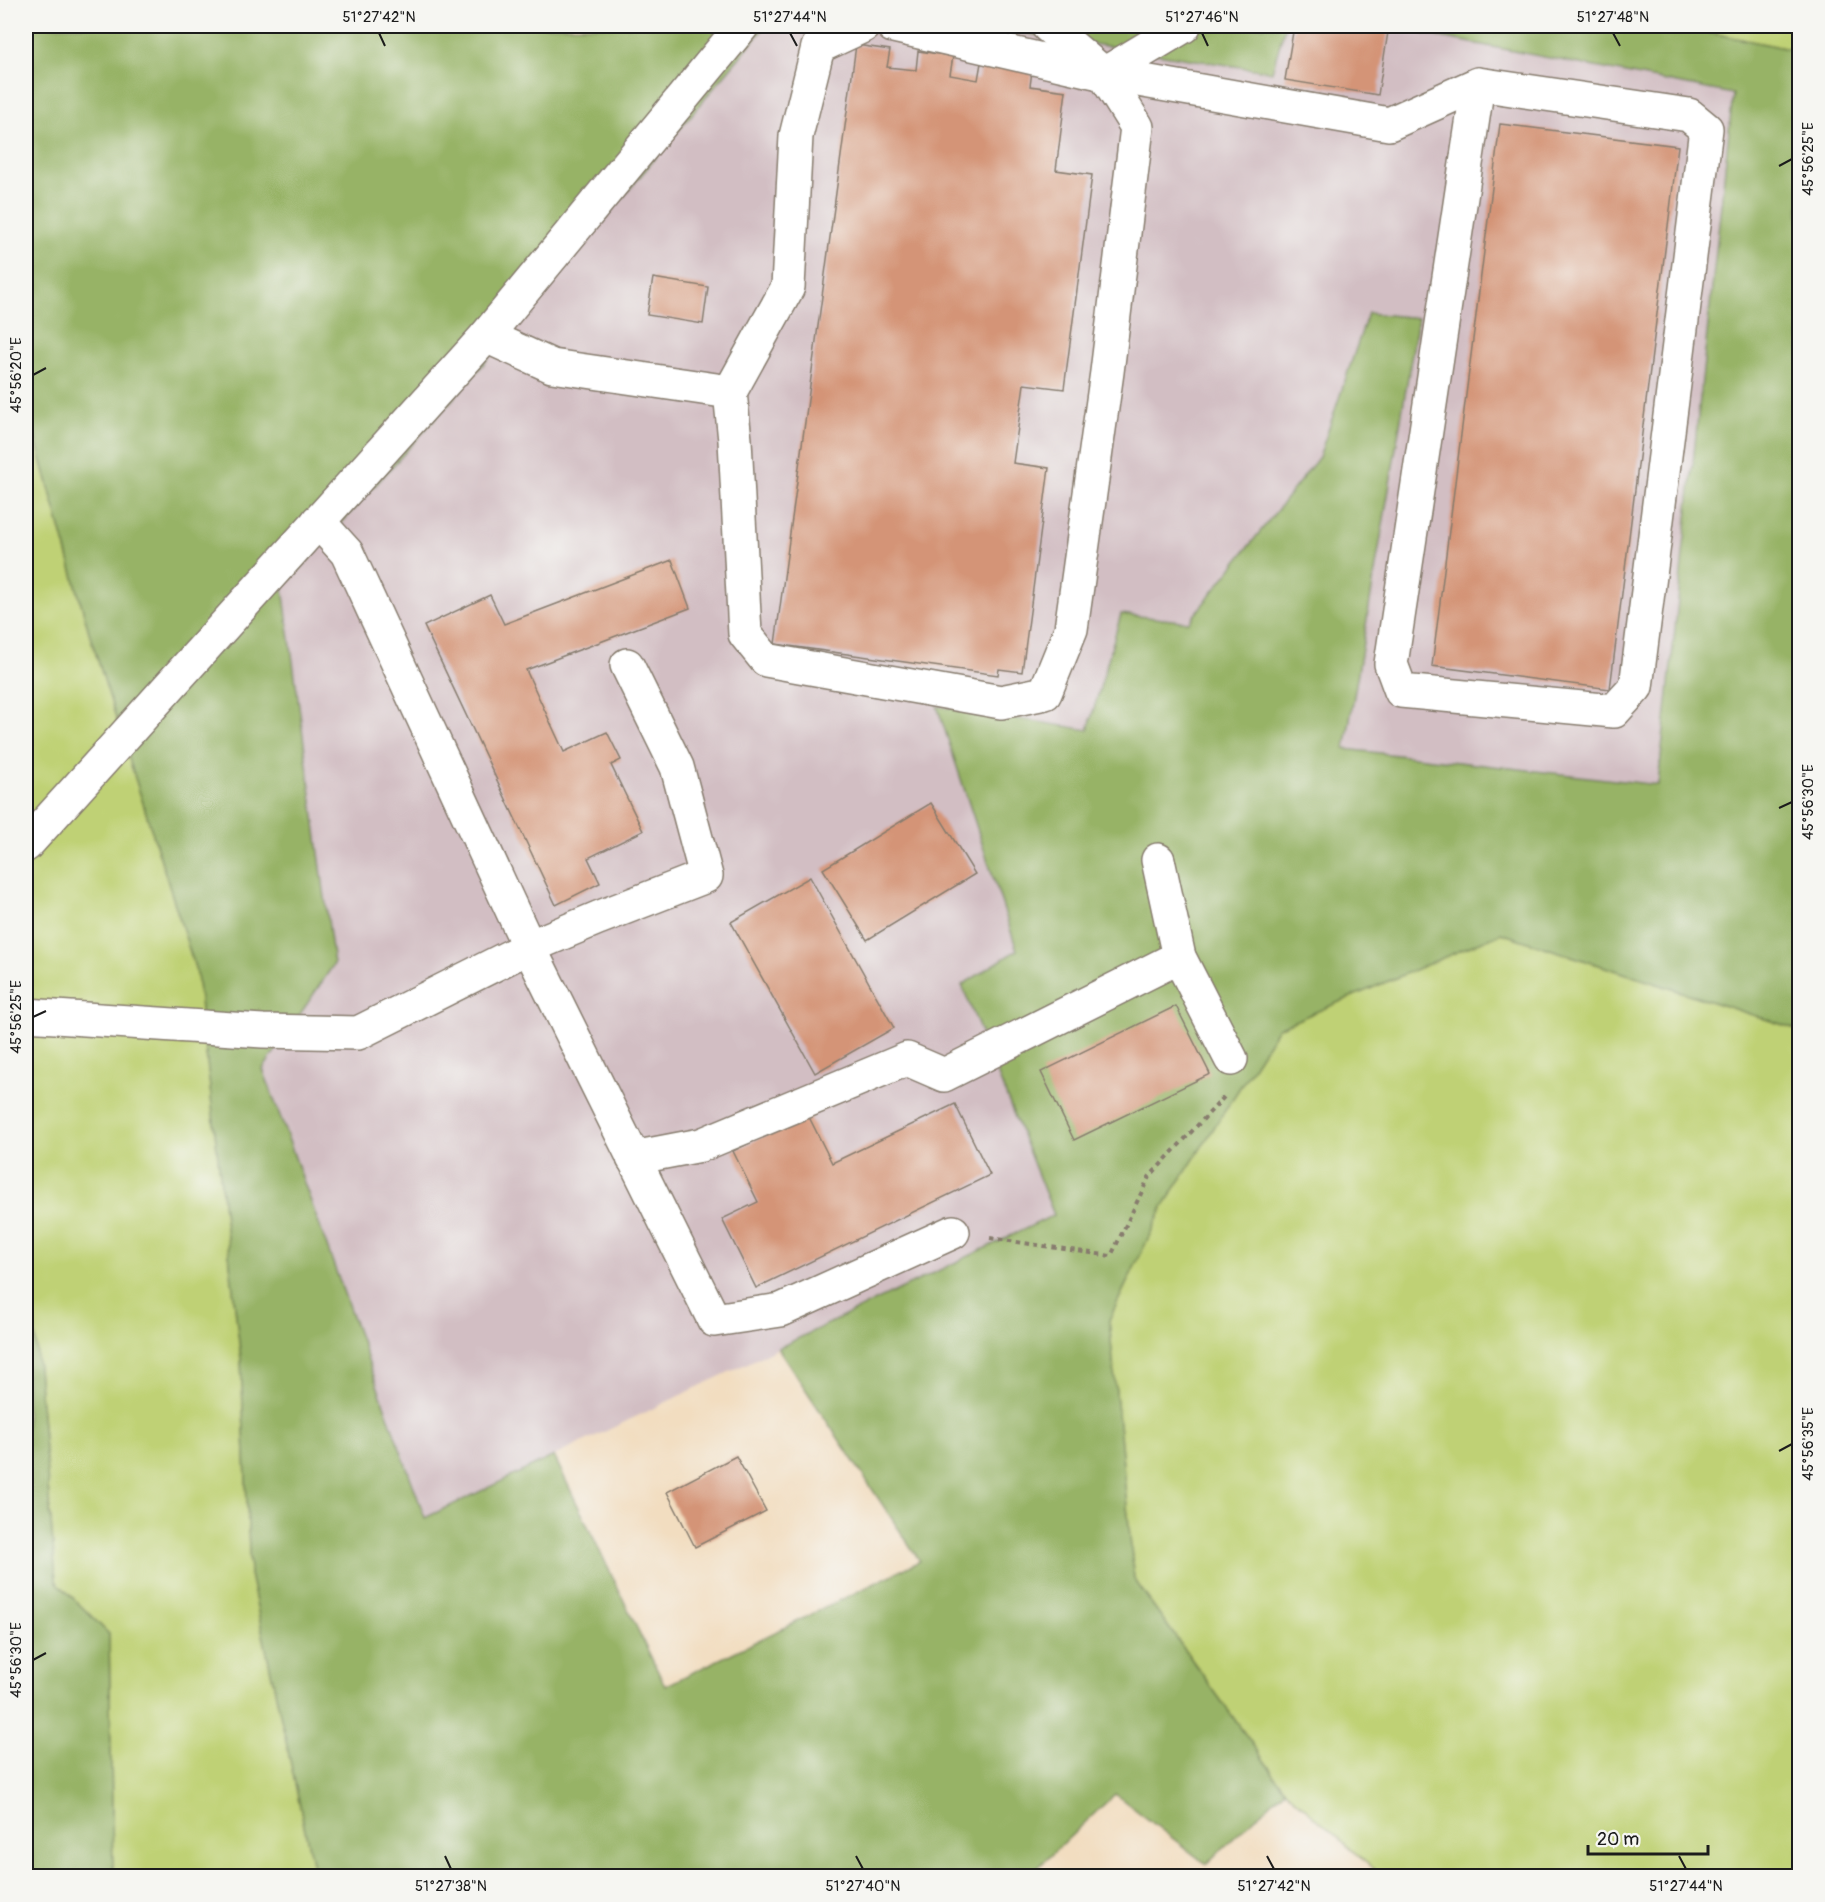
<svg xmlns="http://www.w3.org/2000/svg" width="1825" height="1902" font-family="Pangolin,sans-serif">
	<rect width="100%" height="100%" fill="#f6f6f2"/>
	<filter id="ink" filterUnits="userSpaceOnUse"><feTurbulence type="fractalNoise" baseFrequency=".0167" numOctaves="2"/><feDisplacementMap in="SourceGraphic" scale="12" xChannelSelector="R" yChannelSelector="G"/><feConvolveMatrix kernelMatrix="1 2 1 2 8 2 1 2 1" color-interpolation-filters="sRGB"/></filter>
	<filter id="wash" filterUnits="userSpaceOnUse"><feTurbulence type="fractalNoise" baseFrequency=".008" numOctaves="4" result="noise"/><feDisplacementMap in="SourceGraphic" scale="24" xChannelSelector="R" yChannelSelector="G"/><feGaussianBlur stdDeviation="1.35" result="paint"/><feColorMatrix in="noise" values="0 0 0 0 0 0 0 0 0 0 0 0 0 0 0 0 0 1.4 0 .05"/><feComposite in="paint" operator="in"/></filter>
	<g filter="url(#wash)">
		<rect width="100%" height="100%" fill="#f2ddc0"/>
		<path fill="#d2bec3" d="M766,26H979L1271,72L1285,26H1385L1733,93L1658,786L1345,749L1418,318L1368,313L1319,457L1189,623L1121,615L1088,730L937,706L1017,950L962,985L1054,1216L425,1518L263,1069L334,964L283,587L469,381Z"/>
		<g fill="#bfd174" stroke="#6e7648" stroke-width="1.5">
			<path d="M1677,26H1799V51Z"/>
			<path d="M26,376L29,415L89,632L197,974L241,1359L250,1574L315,1876H113L109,1634L56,1581L33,1309L26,1276Z"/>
			<path d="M1501,933L1799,1030V1876H1381L1285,1790L1134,1579L1109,1320L1163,1207L1278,1028Z"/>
		</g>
		<g fill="#97b366" stroke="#5a6841" stroke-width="1.5">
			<path d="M26,26H760L764,28L469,381L283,588L334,964L263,1069L425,1518L554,1456L665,1686L920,1561L778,1348L1054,1215L962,985L1017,950L937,706L1088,730L1121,614L1189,622L1319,457L1368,313L1418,318L1345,749L1658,785L1733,94L1385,26H1677L1799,51V1030L1501,933L1278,1028L1163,1207L1109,1320L1134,1579L1285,1790L1206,1864L1115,1794L1029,1876H315L250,1574L241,1359L197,974L89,632L29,415L26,376Z"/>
			<path d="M979,26H1285L1272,72Z"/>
			<path d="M26,1276L33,1309L56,1581L109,1634L113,1876H31L26,1866Z"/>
		</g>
		<g id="blocks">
			<g fill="#d49477">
				<path d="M1294,26H1344L1388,32L1378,95L1285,80Z"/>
				<path d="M856,45L890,50L887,67L916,70L918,51L953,56L950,75L978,80L982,57L1033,64L1030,86L1066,91L1056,170L1092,175L1064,389L1024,384L1013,463L1049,468L1022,672L999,669L998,675L775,644Z"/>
				<path d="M1500,124L1678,146L1610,689L1432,666Z"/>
				<path d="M653,278L708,287L703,324L647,315Z"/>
				<path d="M672,560L690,608L526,670L564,752L607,732L621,760L611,765L643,831L588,858L600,883L556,905L424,626L490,595L504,624Z"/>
				<path d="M931,803L975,874L867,940L823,869Z"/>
				<path d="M810,877L894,1028L815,1073L731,922Z"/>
				<path d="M1176,1006L1210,1074L1074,1140L1041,1072Z"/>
				<path d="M955,1104L990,1175L756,1288L722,1219L758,1202L733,1151L808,1115L832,1163Z"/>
				<path d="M736,1456L766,1511L695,1547L667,1492Z"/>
			</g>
		</g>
	</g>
	<g filter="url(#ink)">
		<use href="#blocks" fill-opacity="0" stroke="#877c6e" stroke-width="1.5"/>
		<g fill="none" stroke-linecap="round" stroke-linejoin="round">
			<g stroke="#877c6e" stroke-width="36">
				<g id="minor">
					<path d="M893,26L1104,74L1184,26"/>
					<path d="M1048,26L1104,74L1389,124L1478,84L1689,115L1706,129L1636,687L1614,711L1401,691L1391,664L1478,84"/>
					<path d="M486,336L552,366L730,392L735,440L745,634L766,660L1001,702L1045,693L1071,629L1107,372L1137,127L1104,74"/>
					<path d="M730,392L788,287L796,136L818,47L863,26"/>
					<path d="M318,521L347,553L529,947L714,1320L781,1310L953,1232"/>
					<path d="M26,845L486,336L742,26"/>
					<path d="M1158,860L1179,957L1231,1059"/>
					<path d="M26,1015L263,1031L358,1033L529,947L598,918L706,876L677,767L627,665"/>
					<path d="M633,1158L701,1145L907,1059L944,1075L1179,957"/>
				</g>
			</g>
			<path stroke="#877c6e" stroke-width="4" stroke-dasharray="4.5 4.5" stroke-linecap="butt" d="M990,1238L1111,1256L1149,1177L1226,1095"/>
			<use href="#minor" stroke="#fff" stroke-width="33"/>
		</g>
	</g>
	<path fill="none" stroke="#1c1c1c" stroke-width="2" d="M379,33L385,46M790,33L797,46M1202,33L1208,46M1613,33L1620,46M1779,166L1792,159M33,375L46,368M1779,808L1792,802M33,1017L46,1011M1779,1451L1792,1444M33,1660L46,1653M445,1856L451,1869M856,1856L863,1869M1267,1856L1274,1869M1679,1856L1686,1869"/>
	<rect width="1825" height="1902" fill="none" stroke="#f6f6f2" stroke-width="66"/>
	<path d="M1588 1845v9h120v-9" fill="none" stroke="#1c1c1c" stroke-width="3"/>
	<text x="1597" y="1845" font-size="18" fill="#1c1c1c" stroke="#f6f6f2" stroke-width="4.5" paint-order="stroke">20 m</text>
	<rect x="33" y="33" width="1759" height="1836" fill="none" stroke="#1c1c1c" stroke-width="2"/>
	<g font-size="15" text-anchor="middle" fill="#1c1c1c">
		<text x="379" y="22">51°27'42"N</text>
		<text x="790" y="22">51°27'44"N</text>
		<text x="1202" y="22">51°27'46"N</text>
		<text x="1613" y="22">51°27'48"N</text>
		<text transform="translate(1808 159) rotate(-90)" y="5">45°56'25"E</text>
		<text transform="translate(16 375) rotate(-90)" y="5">45°56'20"E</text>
		<text transform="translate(1808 802) rotate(-90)" y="5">45°56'30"E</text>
		<text transform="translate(16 1017) rotate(-90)" y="5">45°56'25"E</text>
		<text transform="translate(1808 1444) rotate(-90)" y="5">45°56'35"E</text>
		<text transform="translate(16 1660) rotate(-90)" y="5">45°56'30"E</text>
		<text x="451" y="1891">51°27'38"N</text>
		<text x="863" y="1891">51°27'40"N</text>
		<text x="1274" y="1891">51°27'42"N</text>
		<text x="1686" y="1891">51°27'44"N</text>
	</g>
</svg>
